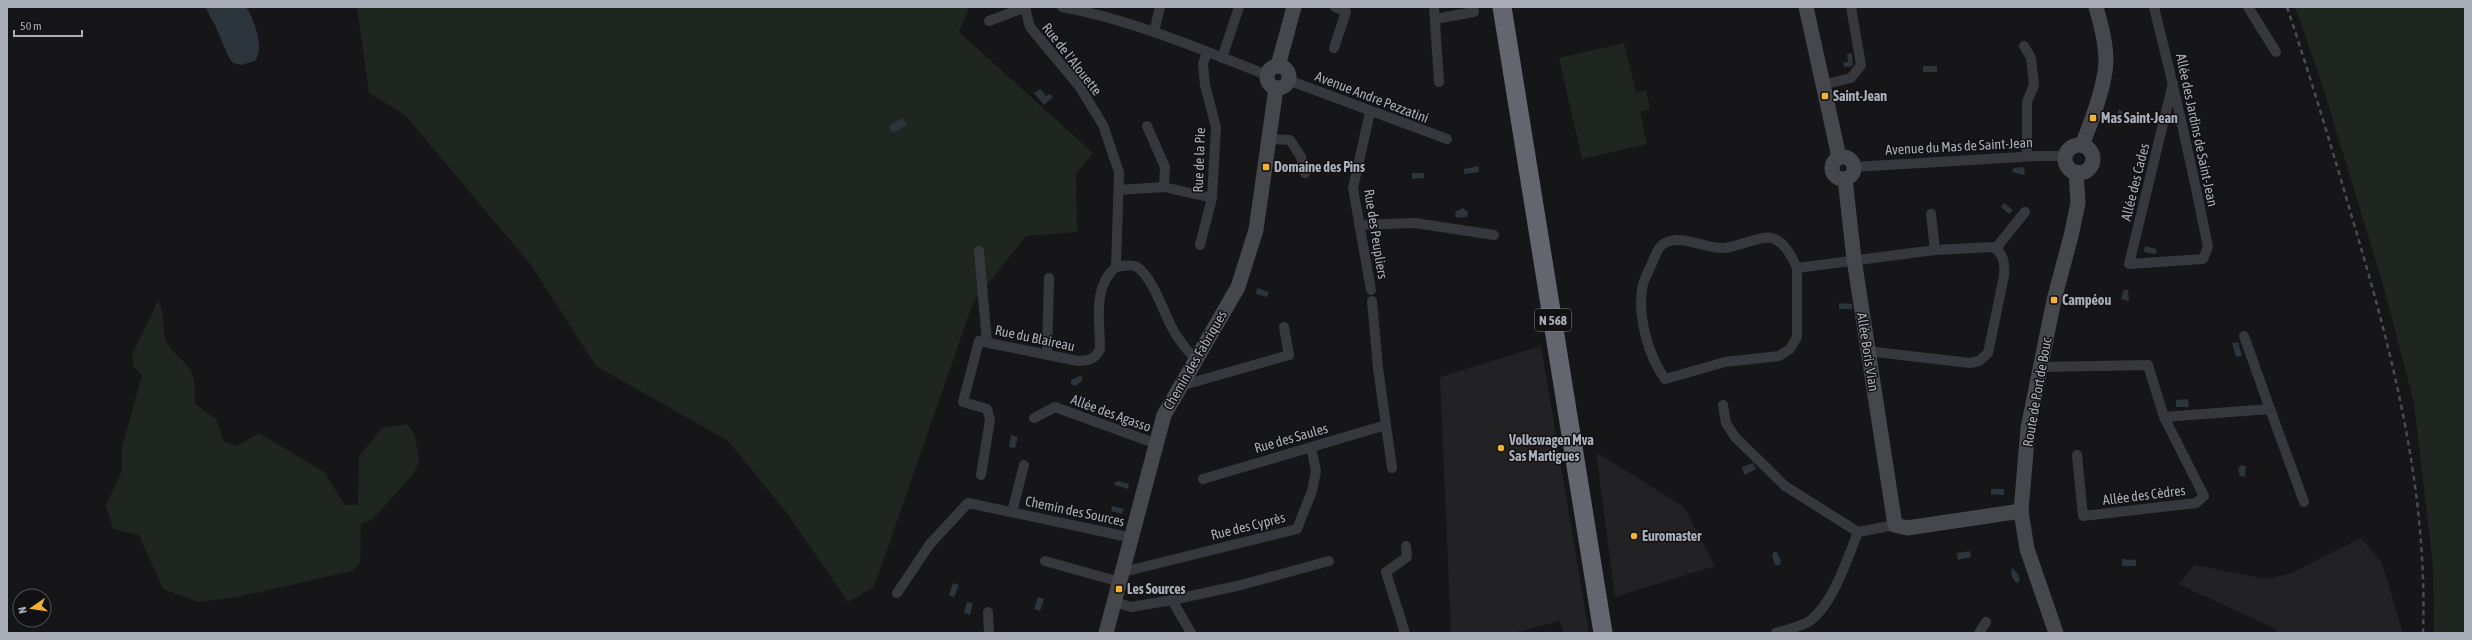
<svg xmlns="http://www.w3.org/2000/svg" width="2472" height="640" font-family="'Asap Condensed',sans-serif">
	<rect width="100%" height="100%" fill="#161618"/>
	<g fill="#222225">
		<path d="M1541,346L1589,633H1564L1560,621L1514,633H1451L1440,377Z"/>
		<path d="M1596,452L1684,507L1715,566L1615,597Z"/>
		<path d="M2361,538L2382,563L2403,633H2277L2276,629L2178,584L2195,565L2265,579L2292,573Z"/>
	</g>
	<g fill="#1e261f">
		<path d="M357,7H969L959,32L1093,153L1076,174L1077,232L1026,236L973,303L874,587L848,602L787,513L728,441L596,366L531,265L405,115L369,93Z"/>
		<path d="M2295,7H2465V633H2434L2433,567L2414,403L2384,288L2322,84Z"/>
		<path d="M1624,43L1636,92L1646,90L1650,109L1640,112L1647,144L1582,159L1559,58Z"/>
		<path d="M158,301C166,316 162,322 165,337C168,351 182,357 189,368C196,379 195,392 195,404L216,419L224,442L237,446L259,433L324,472L345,505H358L359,456L382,428L407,424L415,435L419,461L414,473L373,519L361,524L360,563L352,571L237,597L198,602L163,589L139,535L113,529L106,505L122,471V447L142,375L133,366L132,354Z"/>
	</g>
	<g fill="#2c353c">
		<path d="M205,7H246C254,19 265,48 255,61L241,65L233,63L228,56L215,25Z"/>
		<path d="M1852,53L1853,66L1844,67L1843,63L1848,62L1847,54Z"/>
		<rect x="1923" y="66" width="14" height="6"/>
		<path d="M1040,89L1046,96L1050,94L1053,97L1044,105L1034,93Z"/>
		<path d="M2119,109L2123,112L2119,122L2115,120Z"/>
		<path d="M903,118L907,125L894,133L890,130V125Z"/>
		<path d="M1478,166L1479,172L1464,174V169Z"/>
		<path d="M2023,167L2025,170L2024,175L2012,172L2014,168Z"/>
		<path d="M1412,173H1424V178L1412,179Z"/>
		<path d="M2004,203L2013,210L2009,214L2001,207Z"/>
		<path d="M1463,208L1468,212L1467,217L1456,218L1455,212Z"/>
		<path d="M2145,246L2156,249L2157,252L2155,254L2144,252Z"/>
		<path d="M1257,288L1269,292L1267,297L1256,294Z"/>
		<path d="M2124,290H2128L2129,301L2121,299Z"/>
		<path d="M1839,303L1852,304V309H1839Z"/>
		<path d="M2238,342L2242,356L2236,357L2232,343Z"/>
		<path d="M1082,375V381L1075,386L1071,384V380Z"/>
		<path d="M2188,399L2189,407H2176V400Z"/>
		<path d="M1011,435L1018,437L1015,448L1009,447Z"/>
		<path d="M1753,463L1756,469L1744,475L1742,467Z"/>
		<path d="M2241,465L2246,466L2245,477L2240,476L2238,469Z"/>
		<path d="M1118,481L1129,484L1128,489L1115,485V482Z"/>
		<path d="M1991,489H2004V495L1991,494Z"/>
		<path d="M1112,506L1124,509L1122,514L1111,511Z"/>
		<path d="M1970,551L1971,557L1958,560L1957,553Z"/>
		<path d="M1774,552H1777L1781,561L1780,565H1775L1772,554Z"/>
		<path d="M2122,559L2136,560V566H2122Z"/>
		<path d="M2011,568C2016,570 2019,575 2020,581L2016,583L2012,577Z"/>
		<path d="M953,583L959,585L954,597L949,595Z"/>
		<path d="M1038,597L1044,599L1040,611L1034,609Z"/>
		<path d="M967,602L973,603L970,615L964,613Z"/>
	</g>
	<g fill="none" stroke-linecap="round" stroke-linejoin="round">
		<g stroke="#37383d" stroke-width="10">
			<path d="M1025,7L1030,27L1079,86L1103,125L1119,172L1116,267"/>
			<path d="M1062,7C1133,20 1200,49 1267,75"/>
			<path d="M1434,7L1439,82"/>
			<path d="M2154,7C2174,87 2192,166 2208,247L2203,259L2129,264L2173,83"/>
			<path d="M2248,7L2276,52"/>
			<path d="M1435,19L1474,12L1473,7"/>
			<path d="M989,21L1026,7"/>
			<path d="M1154,32L1160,7"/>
			<path d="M2024,46L2031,58L2034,85L2027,102V156"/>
			<path d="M1334,48L1346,12L1335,7"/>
			<path d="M1222,58L1239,7"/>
			<path d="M1288,80L1447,139"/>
			<path d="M1822,85L1851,78L1861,65L1851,7"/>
			<path d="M1370,112L1353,188L1371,290"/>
			<path d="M1147,126L1165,167L1164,187"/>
			<path d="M1270,139L1290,140L1301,157L1305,173"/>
			<path d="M1854,167L2037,156H2066"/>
			<path d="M1119,190L1164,187L1212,198"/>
			<path d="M1931,214L1935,250"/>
			<path d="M1359,225L1415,223L1494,235"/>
			<path d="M1200,245L1212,198L1216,127L1205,85L1203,64L1207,52"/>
			<path d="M1997,250L2000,243L2025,212"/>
			<path d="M979,251L987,342"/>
			<path d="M1797,268C1792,257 1785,242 1772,238C1759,235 1737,248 1722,248C1704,248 1681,234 1665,243C1658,246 1655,257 1652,263C1649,271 1643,280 1642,289C1638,318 1648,355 1665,379L1725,362L1779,356L1790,349L1797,337V268L1935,250L1994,247C2004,255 2005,263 2004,276L1988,353L1979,361L1970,363L1867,351"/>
			<path d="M1372,301L1378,368L1392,468"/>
			<path d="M1047,355L1049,278"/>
			<path d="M2041,367L2148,365L2164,417L2270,409L2244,336"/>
			<path d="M1180,386L1289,355L1284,327"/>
			<path d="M1723,405L1726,423L1735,437L1785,486L1858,532L1895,525"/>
			<path d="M2270,409L2304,502"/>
			<path d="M1034,418L1055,407L1157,444"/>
			<path d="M2077,455L2083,516L2196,503L2204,496L2164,417"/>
			<path d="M981,475L990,420L987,409L963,402L979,341L1078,361C1089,361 1095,359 1100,349C1100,321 1092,287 1116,267C1122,266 1132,264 1137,267C1152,277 1163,310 1171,326C1178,339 1185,349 1195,358"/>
			<path d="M1203,479L1386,425"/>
			<path d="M1012,512L1024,465"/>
			<path d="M1045,561L1120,582"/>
			<path d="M1123,572L1297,529L1312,491L1316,471L1311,447"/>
			<path d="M897,593L930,544L968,503L1133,538"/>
			<path d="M1172,600L1241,585L1329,561"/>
			<path d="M1115,602L1131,607L1172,600L1191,633"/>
			<path d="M988,612L989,633"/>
			<path d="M1405,633L1386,572L1407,557L1406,546"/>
			<path d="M1776,633C1787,629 1802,627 1811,620C1833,603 1848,558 1858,532"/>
			<path d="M1979,633L1986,622"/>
		</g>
		<g stroke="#45474d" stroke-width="15">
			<path d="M1806,7L1839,157"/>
			<path d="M1278,66L1294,7"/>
			<circle cx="1278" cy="77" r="11"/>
			<path d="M2082,145C2091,123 2105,86 2106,62C2106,43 2101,25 2096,7"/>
			<circle cx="2079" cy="159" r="14"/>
			<circle cx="1843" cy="168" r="11"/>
			<path d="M1845,179L1854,259L1895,525L1907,528L2021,511"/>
			<path d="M1106,633L1164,415L1238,287L1256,230L1276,88"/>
			<path d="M2056,633L2027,549L2021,511L2028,428L2054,300L2071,236L2078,203L2076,172"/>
		</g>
		<path stroke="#63666e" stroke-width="19" d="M1502,7L1603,633"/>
		<path stroke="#4a4c52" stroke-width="2.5" stroke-dasharray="5 4" stroke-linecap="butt" d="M2287,7C2310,76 2331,145 2351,214C2392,351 2428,489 2423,633"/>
	</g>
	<g fill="#f2b134" stroke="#111113" stroke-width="1.5">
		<rect x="1821" y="92" width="8" height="8" rx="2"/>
		<rect x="2089" y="114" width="8" height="8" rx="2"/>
		<rect x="1262" y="163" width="8" height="8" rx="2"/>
		<rect x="2050" y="296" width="8" height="8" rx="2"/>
		<circle cx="1501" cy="448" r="4"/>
		<circle cx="1634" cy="536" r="4"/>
		<rect x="1115" y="585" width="8" height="8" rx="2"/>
	</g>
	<g text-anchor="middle" stroke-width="3" stroke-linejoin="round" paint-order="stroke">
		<rect fill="#111113" stroke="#7b7e86" stroke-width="1" x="1535" y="309" width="36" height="22" rx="3"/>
		<g font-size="13" font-weight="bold" fill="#a8adb8">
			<text x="1553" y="325">N 568</text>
		</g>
		<g font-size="14" fill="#a8adb8" stroke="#111113">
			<text transform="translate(1072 59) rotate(52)" y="5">Rue de l'Alouette</text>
			<text transform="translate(1372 97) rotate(21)" y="5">Avenue Andre Pezzatini</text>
			<text transform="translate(2197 130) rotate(78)" y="5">Allée des Jardins de Saint-Jean</text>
			<text transform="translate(1959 146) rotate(-3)" y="5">Avenue du Mas de Saint-Jean</text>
			<text transform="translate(1199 160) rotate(-88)" y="5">Rue de la Pie</text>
			<text transform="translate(2135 182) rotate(-76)" y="5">Allée des Cades</text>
			<text transform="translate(1376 234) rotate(81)" y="5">Rue des Peupliers</text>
			<text transform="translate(1035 338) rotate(12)" y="5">Rue du Blaireau</text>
			<text transform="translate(1868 352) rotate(81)" y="5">Allée Boris Vian</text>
			<text transform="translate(1195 360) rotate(-60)" y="5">Chemin des Fabriques</text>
			<text transform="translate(2037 392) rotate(-80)" y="5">Route de Port de Bouc</text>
			<text transform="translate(1111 413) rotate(20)" y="5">Allée des Agasso</text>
			<text transform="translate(1291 438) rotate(-16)" y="5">Rue des Saules</text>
			<text transform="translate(2144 495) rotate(-7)" y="5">Allée des Cèdres</text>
			<text transform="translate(1075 511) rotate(12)" y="5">Chemin des Sources</text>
			<text transform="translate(1248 526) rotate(-14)" y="5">Rue des Cyprès</text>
		</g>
		<g font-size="14" font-weight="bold" fill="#a8adb8" stroke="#111113" text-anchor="start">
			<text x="1833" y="101">Saint-Jean</text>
			<text x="2101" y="123">Mas Saint-Jean</text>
			<text x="1274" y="172">Domaine des Pins</text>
			<text x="2062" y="305">Campéou</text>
			<text x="1509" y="445">Volkswagen Mva<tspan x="1509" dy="16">Sas Martigues</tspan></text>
			<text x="1642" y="541">Euromaster</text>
			<text x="1127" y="594">Les Sources</text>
		</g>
	</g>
	<rect width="2472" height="640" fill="none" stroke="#a8adb8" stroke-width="16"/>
	<g transform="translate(32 608) rotate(257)"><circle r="19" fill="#111113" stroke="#4d4f55"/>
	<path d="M0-3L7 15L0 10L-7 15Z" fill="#f2b134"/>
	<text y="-6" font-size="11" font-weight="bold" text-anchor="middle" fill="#a8adb8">N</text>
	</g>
	<path d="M14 30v6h68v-6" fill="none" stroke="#a8adb8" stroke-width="2"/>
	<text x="20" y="30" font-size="12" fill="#a8adb8" stroke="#111113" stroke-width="3" paint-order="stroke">50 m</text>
</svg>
